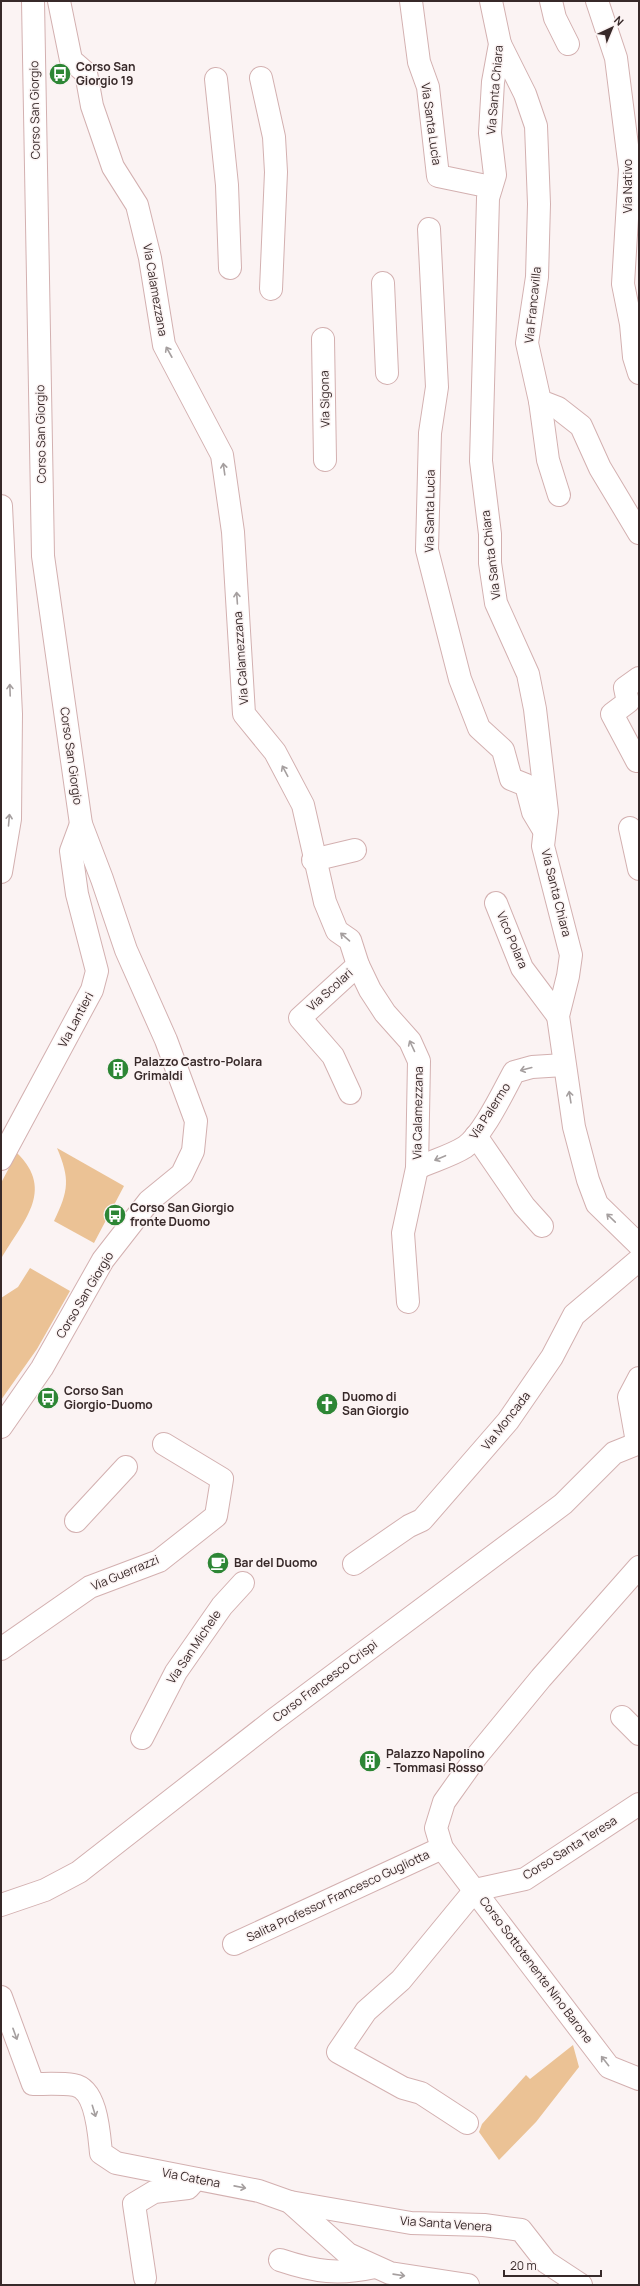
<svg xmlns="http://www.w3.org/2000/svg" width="640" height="2286" font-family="Manrope,sans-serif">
	<rect width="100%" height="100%" fill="#fbf3f3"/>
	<g fill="#ebc295">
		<path d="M57,1148L124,1186L94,1243L54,1221C69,1190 70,1179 57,1148Z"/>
		<path d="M17,1153C56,1191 22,1222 1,1259V1183Z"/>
		<path d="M30,1268L70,1291L37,1349L1,1400V1298L18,1287Z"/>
		<path d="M573,2045L579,2067L536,2122L499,2160L479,2132L482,2124L526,2075L530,2079Z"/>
	</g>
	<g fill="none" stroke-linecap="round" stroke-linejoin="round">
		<g stroke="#d3b0b0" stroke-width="24">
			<g id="street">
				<path d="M59,1L71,60L86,73L92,106L113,167L137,205L150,258L164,345L222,455L233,532L244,714L275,752L303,805L325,902L337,931L350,940L358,965L370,990L385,1013L410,1041L419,1061L417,1168L403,1233L408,1302"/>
				<path d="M411,1L419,62L428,87L438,176L491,187"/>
				<path d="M491,1L500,44L493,82L490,133L495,175L488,198L481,461L490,534V563L496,603L528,674L535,709L547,812L543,846L571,955L568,976L558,1016L574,1127L588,1180L597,1204L639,1245"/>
				<path d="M551,1L555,18L568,44"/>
				<path d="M597,1L616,58L630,169L623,284L631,324L634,357L639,373"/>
				<path d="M500,44L525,94L536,126L539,204L537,277L527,343L540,401L558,408L581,426L600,468L639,533"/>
				<path d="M261,78L274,137L276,172L271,289"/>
				<path d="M216,79L227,185L230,268"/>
				<path d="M429,229L437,387L430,433L427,550L460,679L479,728L503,750L511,779L526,785L533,812L542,827"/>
				<path d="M383,283L387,373"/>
				<path d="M323,339L325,460"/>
				<path d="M540,401L548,460L559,495"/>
				<path d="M637,761L612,714L628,702L625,688L639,678"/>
				<path d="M630,828L639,869"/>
				<path d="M313,860L355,850"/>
				<path d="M496,903L522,968L558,1016"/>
				<path d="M350,1093L333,1056L300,1018L358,965"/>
				<path d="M476,1136L524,1206L542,1226"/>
				<path d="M1,1159L92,990L97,971L77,894L71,851L81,824"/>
				<path d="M417,1168C432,1161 451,1156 465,1147C483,1135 503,1092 514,1072L532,1067L564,1065"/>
				<path d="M637,1442L629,1397L639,1378"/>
				<path d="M76,1521L126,1467"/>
				<path d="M354,1564L409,1526L422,1520L508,1421L552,1357L574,1315L639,1260"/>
				<path d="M1,1649L90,1587L159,1561L216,1516L222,1479L164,1444"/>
				<path d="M622,1717L639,1734"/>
				<path d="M142,1738L176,1672L222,1606L243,1583"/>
				<path d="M234,1944L442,1848"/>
				<path d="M1,1997L33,2084C46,2084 61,2083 74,2085C97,2089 99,2134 101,2153L116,2163L259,2191L290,2202L348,2254L390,2273L468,2285"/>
				<path d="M467,2123L421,2093L403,2088L338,2052L366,2011L401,1980L475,1890"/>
				<path d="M290,2202L411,2223L484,2225L521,2230L546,2262L581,2285"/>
				<path d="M280,2260C316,2272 338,2275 375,2267"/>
				<path d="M145,2278L134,2204L154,2192L188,2188L196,2179"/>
			</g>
		</g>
		<g stroke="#d3b0b0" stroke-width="24">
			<g id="secondary">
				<path d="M1,506L11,714L10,819L1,872"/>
				<path d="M1,1427L42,1368L103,1260L149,1201L182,1174L193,1151L196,1121L166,1040L126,950L102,879L81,824L43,556L33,1"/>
				<path d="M639,1567L541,1678L476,1757L444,1802L436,1828L442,1848L609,2067L639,2079"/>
				<path d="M475,1890L525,1879L639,1804"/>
				<path d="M1,1905L45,1890L79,1872L275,1719L563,1504L614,1453L639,1443"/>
			</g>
		</g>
		<use href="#street" stroke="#fff" stroke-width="22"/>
		<use href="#secondary" stroke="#fff" stroke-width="22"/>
	</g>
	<defs><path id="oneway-shaft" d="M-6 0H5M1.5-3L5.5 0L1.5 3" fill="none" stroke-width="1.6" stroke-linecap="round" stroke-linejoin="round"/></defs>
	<g stroke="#a59f9f">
		<use href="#oneway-shaft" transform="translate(169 352) rotate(-119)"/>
		<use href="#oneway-shaft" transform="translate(224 469) rotate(-98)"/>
		<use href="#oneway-shaft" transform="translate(237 598) rotate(-94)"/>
		<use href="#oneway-shaft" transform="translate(10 690) rotate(-92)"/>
		<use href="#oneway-shaft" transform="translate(285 771) rotate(-118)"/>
		<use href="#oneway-shaft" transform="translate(9 820) rotate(-85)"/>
		<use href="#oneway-shaft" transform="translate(345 937) rotate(-139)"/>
		<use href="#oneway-shaft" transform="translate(412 1046) rotate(-115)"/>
		<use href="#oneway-shaft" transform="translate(526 1069) rotate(165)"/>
		<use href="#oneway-shaft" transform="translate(570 1097) rotate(-99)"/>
		<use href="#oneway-shaft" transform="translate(440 1158) rotate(157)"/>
		<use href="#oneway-shaft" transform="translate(611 1218) rotate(-136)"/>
		<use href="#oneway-shaft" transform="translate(15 2034) rotate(70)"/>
		<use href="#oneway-shaft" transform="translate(605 2061) rotate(-128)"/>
		<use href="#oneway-shaft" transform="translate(94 2111) rotate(73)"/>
		<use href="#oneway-shaft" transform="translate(240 2187) rotate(11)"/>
		<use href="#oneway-shaft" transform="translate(399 2275) rotate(8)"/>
	</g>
	<defs>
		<g id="bus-disc" transform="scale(1.15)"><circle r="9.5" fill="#2d8635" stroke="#fbf3f3"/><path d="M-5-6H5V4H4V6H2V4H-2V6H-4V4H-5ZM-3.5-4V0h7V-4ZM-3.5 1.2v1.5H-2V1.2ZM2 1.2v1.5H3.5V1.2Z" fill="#fff"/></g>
		<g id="building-disc" transform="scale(1.15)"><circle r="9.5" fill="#2d8635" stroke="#fbf3f3"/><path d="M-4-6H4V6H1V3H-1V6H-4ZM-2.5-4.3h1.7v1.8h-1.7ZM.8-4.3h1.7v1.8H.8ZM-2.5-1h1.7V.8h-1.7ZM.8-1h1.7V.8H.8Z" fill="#fff"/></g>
		<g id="church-disc" transform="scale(1.15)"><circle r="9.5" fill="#2d8635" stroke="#fbf3f3"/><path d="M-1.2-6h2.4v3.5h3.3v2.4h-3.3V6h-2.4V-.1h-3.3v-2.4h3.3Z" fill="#fff"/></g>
		<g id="cafe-disc" transform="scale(1.15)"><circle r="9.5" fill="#2d8635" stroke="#fbf3f3"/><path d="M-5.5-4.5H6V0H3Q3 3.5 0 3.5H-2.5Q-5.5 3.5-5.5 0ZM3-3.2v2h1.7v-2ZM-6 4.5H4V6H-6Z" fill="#fff"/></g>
	</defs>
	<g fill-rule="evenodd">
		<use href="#bus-disc" x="60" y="74"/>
		<use href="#building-disc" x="118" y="1069"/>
		<use href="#bus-disc" x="115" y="1215"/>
		<use href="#bus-disc" x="48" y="1398"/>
		<use href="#church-disc" x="327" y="1404"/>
		<use href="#cafe-disc" x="218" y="1563"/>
		<use href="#building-disc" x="370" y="1761"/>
	</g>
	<g text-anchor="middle" stroke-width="3" stroke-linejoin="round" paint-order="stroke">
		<g font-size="12" font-weight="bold" fill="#372929" stroke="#fbf3f3" text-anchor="start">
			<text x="76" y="71">Corso San<tspan x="76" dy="14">Giorgio 19</tspan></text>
			<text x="134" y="1066">Palazzo Castro-Polara<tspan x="134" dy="14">Grimaldi</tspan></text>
			<text x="130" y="1212">Corso San Giorgio<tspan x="130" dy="14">fronte Duomo</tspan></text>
			<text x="64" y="1395">Corso San<tspan x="64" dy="14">Giorgio-Duomo</tspan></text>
			<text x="342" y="1401">Duomo di<tspan x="342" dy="14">San Giorgio</tspan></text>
			<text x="234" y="1567">Bar del Duomo</text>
			<text x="386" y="1758">Palazzo Napolino<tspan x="386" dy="14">- Tommasi Rosso</tspan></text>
		</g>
		<g font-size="12" fill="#372929" stroke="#fbf3f3">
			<text transform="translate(495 90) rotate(-85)" y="4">Via Santa Chiara</text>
			<text transform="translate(35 110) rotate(-91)" y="4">Corso San Giorgio</text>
			<text transform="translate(431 124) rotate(82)" y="4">Via Santa Lucia</text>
			<text transform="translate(628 186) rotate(-90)" y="4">Via Nativo</text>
			<text transform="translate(155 290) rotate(80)" y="4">Via Calamezzana</text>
			<text transform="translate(533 305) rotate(-84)" y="4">Via Francavilla</text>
			<text transform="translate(325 399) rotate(-91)" y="4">Via Sigona</text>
			<text transform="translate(41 434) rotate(-91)" y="4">Corso San Giorgio</text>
			<text transform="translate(430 511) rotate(-89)" y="4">Via Santa Lucia</text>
			<text transform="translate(491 555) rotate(-97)" y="4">Via Santa Chiara</text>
			<text transform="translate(241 658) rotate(-94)" y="4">Via Calamezzana</text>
			<text transform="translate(71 756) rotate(82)" y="4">Corso San Giorgio</text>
			<text transform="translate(556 893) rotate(76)" y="4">Via Santa Chiara</text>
			<text transform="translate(512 940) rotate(67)" y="4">Vico Polara</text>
			<text transform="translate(330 990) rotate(-42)" y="4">Via Scolari</text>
			<text transform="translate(76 1020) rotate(-62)" y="4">Via Lantieri</text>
			<text transform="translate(490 1111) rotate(-57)" y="4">Via Palermo</text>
			<text transform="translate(418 1113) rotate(-89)" y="4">Via Calamezzana</text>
			<text transform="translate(85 1295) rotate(-59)" y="4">Corso San Giorgio</text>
			<text transform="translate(506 1421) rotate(-52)" y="4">Via Moncada</text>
			<text transform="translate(125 1573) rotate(-23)" y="4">Via Guerrazzi</text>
			<text transform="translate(194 1647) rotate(-56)" y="4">Via San Michele</text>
			<text transform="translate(325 1681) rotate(-37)" y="4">Corso Francesco Crispi</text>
			<text transform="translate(570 1848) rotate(-32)" y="4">Corso Santa Teresa</text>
			<text transform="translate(338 1896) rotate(-25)" y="4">Salita Professor Francesco Gugliotta</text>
			<text transform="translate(536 1970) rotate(53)" y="4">Corso Sottotenente Nino Barone</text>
			<text transform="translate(191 2178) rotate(11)" y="4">Via Catena</text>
			<text transform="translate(446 2224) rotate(4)" y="4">Via Santa Venera</text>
		</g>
	</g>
	<rect width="640" height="2286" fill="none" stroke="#372929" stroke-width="4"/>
	<g transform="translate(612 28) rotate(44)" stroke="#fbf3f3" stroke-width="3" paint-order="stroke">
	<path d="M0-3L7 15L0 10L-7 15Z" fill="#372929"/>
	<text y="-6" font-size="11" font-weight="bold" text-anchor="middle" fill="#372929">N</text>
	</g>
	<path d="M504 2270v6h97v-6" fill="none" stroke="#372929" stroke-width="2"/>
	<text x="510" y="2270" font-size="12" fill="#372929" stroke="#fbf3f3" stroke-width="3" paint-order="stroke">20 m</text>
</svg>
